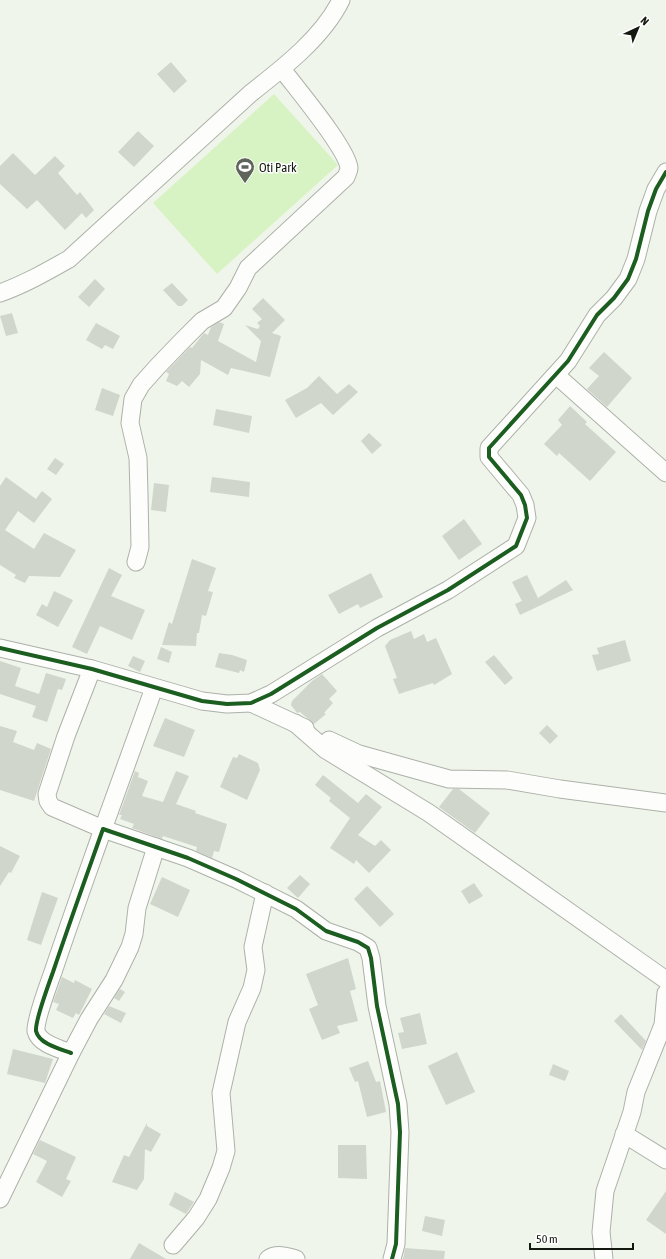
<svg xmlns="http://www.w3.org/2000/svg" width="666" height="1259" font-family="'Asap Condensed',sans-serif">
	<rect width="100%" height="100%" fill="#eff5ea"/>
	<path fill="#d8f3c3" d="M274,94L338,165L217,274L153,203Z"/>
	<g fill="#d1d6cd">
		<path d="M171,62L187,81L174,93L157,74Z"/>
		<path d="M138,131L154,146L134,167L118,152Z"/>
		<path d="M13,153L35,175L55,156L65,166L58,173L77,195L80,192L94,210L86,218L82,213L65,230L37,200L27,209L0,184V166Z"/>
		<path d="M95,279L105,289L89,307L78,297Z"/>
		<path d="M172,283L188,300L182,306H178L163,290Z"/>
		<path d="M263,298L285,320L272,333L281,336L270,377L231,368L228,375L201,360L200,374L189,387L182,381L177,386L166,381L169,374L166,372L190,347L192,348L204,333L208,335L211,327L219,322L224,324L218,341L256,362L261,341L245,325L258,329L260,326L257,323L262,319L252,309Z"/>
		<path d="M12,313L18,333L6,336L0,316Z"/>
		<path d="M96,323L120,336L113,349L105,345L102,349L86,340Z"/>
		<path d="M604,352L632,378L607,407L587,389L599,376L589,368Z"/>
		<path d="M319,376L337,394L349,384L358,392L333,415L321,403L296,418L285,400L307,388Z"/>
		<path d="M102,388L120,395L113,416L95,410Z"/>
		<path d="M570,406L587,422L585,424L616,452L590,481L559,453L557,456L544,444L562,425L558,420Z"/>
		<path d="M216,409L252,416L249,433L213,425Z"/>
		<path d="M369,433L382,445L372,454L361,441Z"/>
		<path d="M55,458L64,464L56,475L47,469Z"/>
		<path d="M6,477L36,499L42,491L52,499L34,523L18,511L5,530L34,549L44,533L76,550L60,577L29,576L25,583L14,578L16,575L0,565V486Z"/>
		<path d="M212,477L250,482L249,497L210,492Z"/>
		<path d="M154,483L169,485L166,512L151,510Z"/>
		<path d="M464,519L482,544L459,560L442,536Z"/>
		<path d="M192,559L216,568L208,591L213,592L206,616L202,615L199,633H197L196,646L162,645L169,622L172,624Z"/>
		<path d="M109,568L122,575L111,596L145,610L132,640L100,626L87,654L72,647Z"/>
		<path d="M371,573L383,597L360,608L358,604L339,614L328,595Z"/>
		<path d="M527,575L538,598L566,580L573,590L520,615L515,604L522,601L512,582Z"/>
		<path d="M54,591L73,600L58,627L36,615L42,604L47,607Z"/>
		<path d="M411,631L414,639L424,634L427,642L436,638L452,674L434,685L433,683L399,694L393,679L397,678L385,646L390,640Z"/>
		<path d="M625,640L631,661L597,671L592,655L599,654L597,648Z"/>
		<path d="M161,647L172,652L169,663L157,659Z"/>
		<path d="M219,653L232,655L247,660L244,672L240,670L239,673L215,667Z"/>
		<path d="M494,655L513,678L505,685L485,662Z"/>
		<path d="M133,656L145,661L140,672L128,666Z"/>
		<path d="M0,661L21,668L15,686L39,694L46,673L66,679L62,690L58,689L47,722L32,717L36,706L0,694Z"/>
		<path d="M322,674L337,691L329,699L333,703L324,713L326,714L314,724L300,712L297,713L291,705L292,701L312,681Z"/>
		<path d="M165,718L195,730L184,757L153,746Z"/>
		<path d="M547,725L558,736L550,744L539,733Z"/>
		<path d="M0,726L17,731L13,742L34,750L37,743L51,749L34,801L0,790Z"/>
		<path d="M239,754L258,763L260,770L247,800L220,787L233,757L237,758Z"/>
		<path d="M135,771L139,773L138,777L148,781L142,796L163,802L176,771L189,776L176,804L196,811L195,813L227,824L219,852L214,851L212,858L196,851L197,847L163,836L162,839L132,828L134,824L120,819L122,815H119Z"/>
		<path d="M323,775L358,803L366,794L382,807L358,835L375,846L381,840L391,850L369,873L356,860L354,864L330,848L350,818L329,801L331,798L315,785Z"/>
		<path d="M453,789H459L490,813L475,833L439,807Z"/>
		<path d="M0,846L20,856L11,873L9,872L0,886Z"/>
		<path d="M300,875L310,884L298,898L287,888Z"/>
		<path d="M162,877L190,890L178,917L150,904Z"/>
		<path d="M474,883L483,896L469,904L461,891Z"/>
		<path d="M367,886L394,914L380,927L354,899Z"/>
		<path d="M42,892L58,898L41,945L27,940Z"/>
		<path d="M348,958L356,989L350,991L358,1021L337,1026L340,1033L322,1040L309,1009L318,1005L306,974Z"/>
		<path d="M62,977L74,983L75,980L92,989L79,1015L76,1013L73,1018L56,1010L59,1004L53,1002Z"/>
		<path d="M120,989L125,992L119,1001L114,998Z"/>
		<path d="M109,1006L126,1013L121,1023L104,1014Z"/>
		<path d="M420,1013L427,1044L402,1049L398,1033L404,1032L400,1018Z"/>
		<path d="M621,1014L646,1041L642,1050L614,1021Z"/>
		<path d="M13,1049L53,1059L45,1083L7,1074Z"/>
		<path d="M457,1052L475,1092L446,1105L428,1066Z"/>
		<path d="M368,1061L376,1082L380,1081L386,1112L367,1117L358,1081L355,1082L349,1068Z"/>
		<path d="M553,1064L569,1071L565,1081L549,1075Z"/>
		<path d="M147,1123V1126L161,1134L151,1152L145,1149L144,1179L137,1190L112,1182L124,1155L129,1157Z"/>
		<path d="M40,1140L76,1157L66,1179L71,1181L62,1197L36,1182L47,1161L33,1154Z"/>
		<path d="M338,1145H366L367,1179L338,1178Z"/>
		<path d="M666,1191V1234L646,1220Z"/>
		<path d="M175,1192L194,1202L186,1214L169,1205Z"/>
		<path d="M425,1216L445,1220L442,1236L422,1231Z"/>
		<path d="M139,1243L166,1259H130Z"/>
		<path d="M405,1248L445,1251L444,1259H403Z"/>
	</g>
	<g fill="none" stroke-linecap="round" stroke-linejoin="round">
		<g stroke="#acb1a9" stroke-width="19">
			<g id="minor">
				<path d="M0,293C25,284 46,272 69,259L251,93C283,68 323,37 341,0"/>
				<path d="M556,375L666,473"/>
				<path d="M136,562L140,547L139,494L138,458L130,423L133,399L141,385L157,367L181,342L202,321L224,308L238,288L248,268L346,177C347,174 349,171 349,168C347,148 296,88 282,69"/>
				<path d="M0,648L92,669L202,701L227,704L251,703L271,694L377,628L448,590L516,546L527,518L525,505L521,495L489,457V448L568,361L597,315L614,298L628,279L636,259L648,211L656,189L666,172"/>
				<path d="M92,669L66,736L47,794L48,801L52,807L103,829L154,688"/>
				<path d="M251,703L305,728"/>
				<path d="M295,723L326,750L429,813L666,980"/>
				<path d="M329,740L359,754L449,779L507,780L560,789L666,803"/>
				<path d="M71,1053C60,1049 39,1044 36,1031C35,1021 49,983 53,972C69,924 86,877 103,829L188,858L236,879L296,909L326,931L358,942L368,948L371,958L377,1006L398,1104L400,1132L396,1244L392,1259"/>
				<path d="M624,1134L666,1160"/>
				<path d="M0,1199L71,1053L89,1019L114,980L130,947L134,934L137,908L156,847"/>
				<path d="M173,1245L196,1218L208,1199L221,1168L226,1151L221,1093L237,1022L252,988L256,970L253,947L265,893"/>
				<path d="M268,1259C276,1253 287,1256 296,1259"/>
				<path d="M604,1259L601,1232L605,1191L632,1112L636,1092L663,1025L666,993"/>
			</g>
		</g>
		<use href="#minor" stroke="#fdfefc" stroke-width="17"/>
		<g stroke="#fff" stroke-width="6">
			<g id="cycleway">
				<path d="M0,648L92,669L202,701L227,704L251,703L271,694L377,628L448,590L516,546L527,518L525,505L521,495L489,457V448L568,361L597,315L614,298L628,279L636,259L648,211L656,189L666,172"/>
				<path d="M71,1053C60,1049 39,1044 36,1031C35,1021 49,983 53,972C69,924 86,877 103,829L188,858L236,879L296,909L326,931L358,942L368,948L371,958L377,1006L398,1104L400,1132L396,1244L392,1259"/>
			</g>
		</g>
		<use href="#cycleway" stroke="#1b5e20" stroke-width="4"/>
	</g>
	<defs>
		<g id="stadium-pin" transform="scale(1)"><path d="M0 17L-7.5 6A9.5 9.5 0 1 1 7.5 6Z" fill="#60655c" stroke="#fff"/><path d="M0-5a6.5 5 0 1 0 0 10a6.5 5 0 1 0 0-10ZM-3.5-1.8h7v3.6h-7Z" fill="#fff"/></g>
	</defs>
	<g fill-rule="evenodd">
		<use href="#stadium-pin" x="245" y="167"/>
	</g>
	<g text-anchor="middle" stroke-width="3" stroke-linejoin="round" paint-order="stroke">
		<g font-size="13" fill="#131810" stroke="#fff" text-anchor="start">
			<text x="259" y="172">Oti Park</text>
		</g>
	</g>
	<g transform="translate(638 28) rotate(44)" stroke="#ffffff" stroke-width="3" paint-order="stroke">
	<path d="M0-3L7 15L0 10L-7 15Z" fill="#131810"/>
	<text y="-6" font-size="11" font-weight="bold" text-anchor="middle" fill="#131810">N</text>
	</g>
	<path d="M530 1243v6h103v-6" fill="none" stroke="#131810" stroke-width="2"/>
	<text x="536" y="1243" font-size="12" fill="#131810" stroke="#ffffff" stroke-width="3" paint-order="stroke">50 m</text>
</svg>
